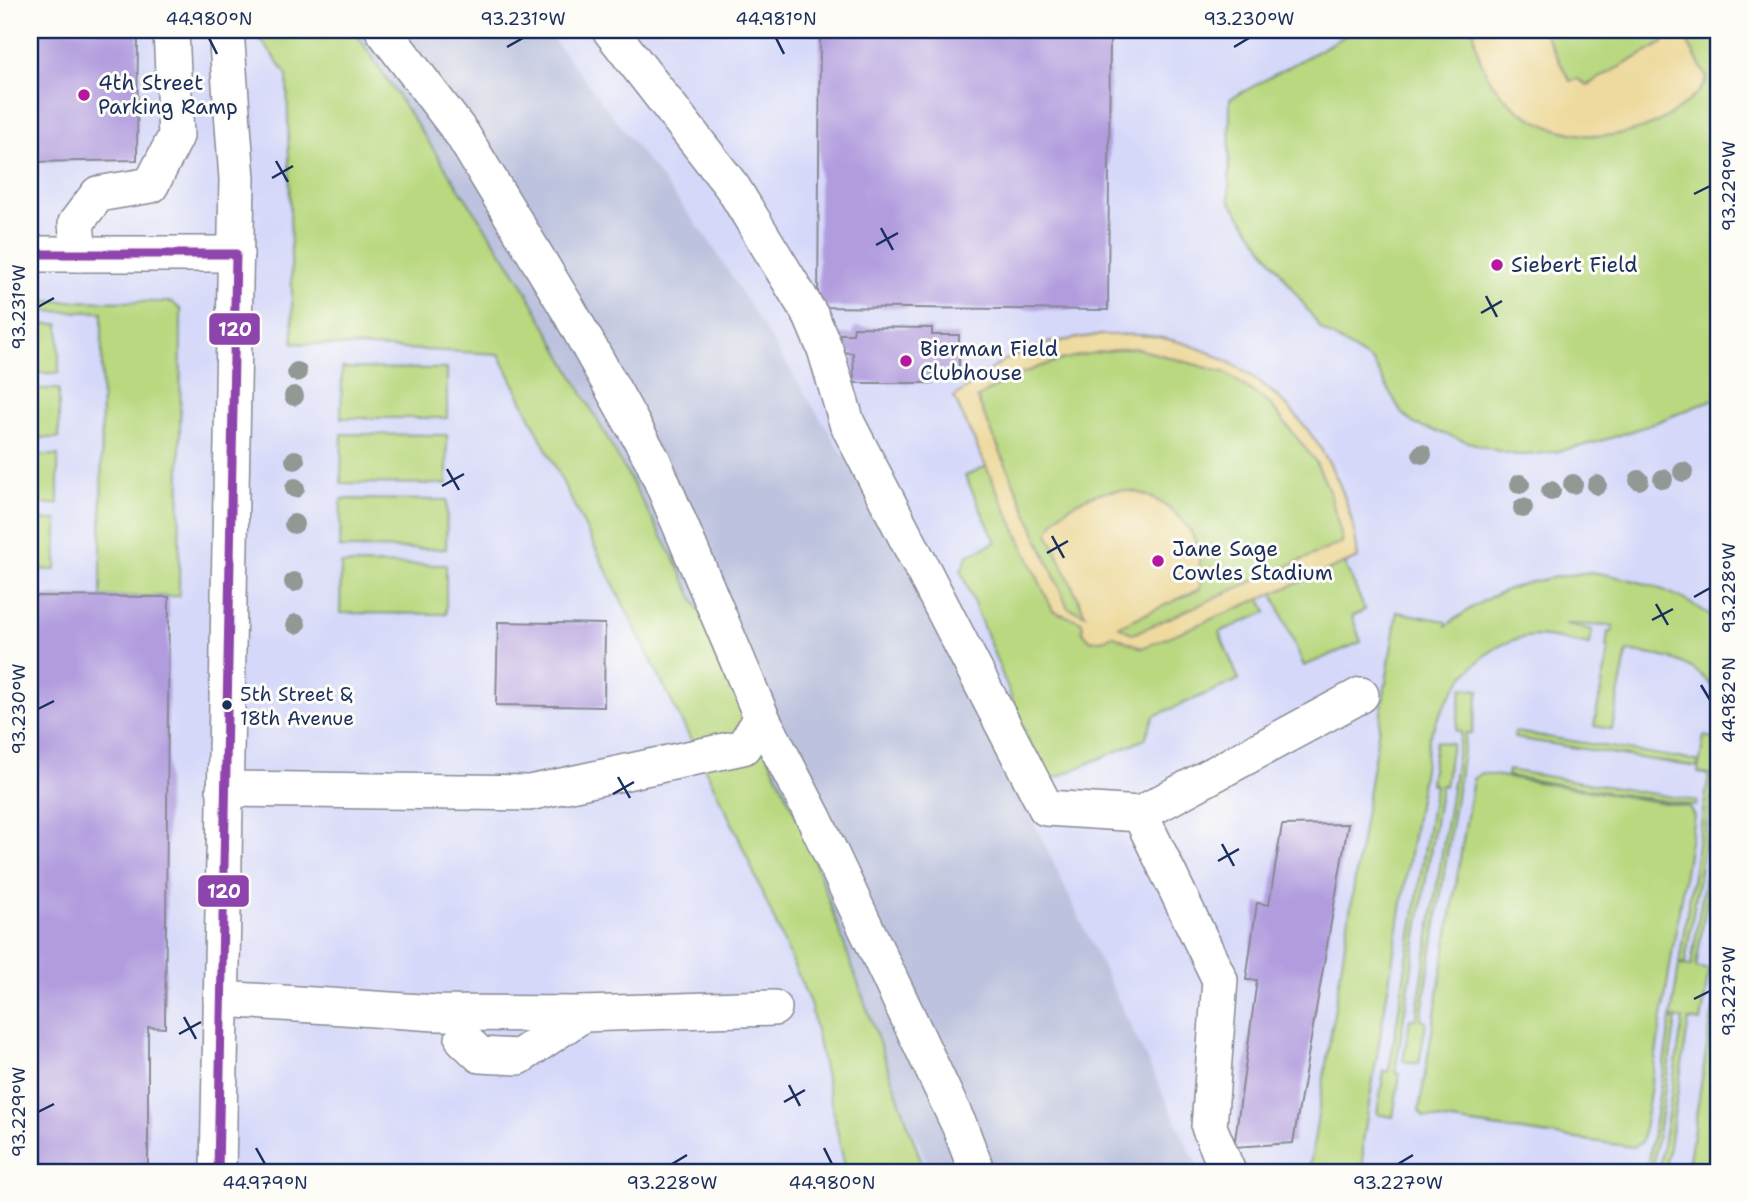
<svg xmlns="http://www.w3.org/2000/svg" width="1748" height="1202" font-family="'Shantell Sans',sans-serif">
	<rect width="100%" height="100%" fill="#fdfcf7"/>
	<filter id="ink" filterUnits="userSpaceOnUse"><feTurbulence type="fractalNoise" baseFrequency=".0143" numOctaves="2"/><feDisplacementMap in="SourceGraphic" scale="14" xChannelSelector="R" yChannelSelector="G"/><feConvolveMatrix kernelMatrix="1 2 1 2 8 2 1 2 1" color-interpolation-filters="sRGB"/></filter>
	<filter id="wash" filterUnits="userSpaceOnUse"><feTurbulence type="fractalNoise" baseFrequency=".00686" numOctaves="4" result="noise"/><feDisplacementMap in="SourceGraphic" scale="28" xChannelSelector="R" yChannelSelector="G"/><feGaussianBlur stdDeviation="1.57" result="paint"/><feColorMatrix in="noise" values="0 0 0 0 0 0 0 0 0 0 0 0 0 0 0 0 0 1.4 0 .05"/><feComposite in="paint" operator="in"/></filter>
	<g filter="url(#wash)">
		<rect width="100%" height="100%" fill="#f3e5cc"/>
		<g fill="#d5d8f9">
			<path d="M30,30H254L465,318L540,315L623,462L931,1172H30Z"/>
			<path d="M546,30H1718V1172H1200L910,561L708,239Z"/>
		</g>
		<path fill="#bdc3de" d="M354,30H546L708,239L910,561L1200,1172H931L623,462L520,280Z"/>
		<g fill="#b9d87f" stroke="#6a846e" stroke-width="2">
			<path d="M254,30H354L520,280L677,564L805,834L925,1172H846L810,1003L733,825L499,354L293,343L287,75Z"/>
			<path d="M1356,30H1718V397C1660,422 1586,452 1523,455C1504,456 1437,431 1414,424L1401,412L1373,362L1322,330L1229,200L1230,99Z"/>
			<path d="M30,301L172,302L181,310L179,596L101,597L102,312L30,311Z"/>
			<rect x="30" y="324" width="29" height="49"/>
			<path d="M1098,335C1115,335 1134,334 1151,336C1263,353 1348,448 1358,558L1345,564L1365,610L1352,616L1361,642L1304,666L1273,594L1261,599L1267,612L1219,632L1239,680L1154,716L1145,739L1045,782L961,571L968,555L996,542L965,476L987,466L954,397L1003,361L1049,343Z"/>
			<path d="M342,368L447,369V418H341Z"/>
			<rect x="30" y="389" width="29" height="49"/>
			<path d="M342,434L447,435V484L341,483Z"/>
			<rect x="30" y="455" width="28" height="49"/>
			<path d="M341,499L447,500L446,549L340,548Z"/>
			<path d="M30,520H57L56,570L30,569Z"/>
			<path d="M341,564L446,565V614L340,613Z"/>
			<path d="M1591,572C1645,581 1669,588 1715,618L1718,622V693C1689,657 1670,658 1627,651L1612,729L1594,726L1609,649L1606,648L1608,632H1612L1613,626L1565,624L1592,630L1590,645C1570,642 1546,634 1526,637C1477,645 1445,697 1429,738L1363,1141V1172H1309L1397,612L1446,621V626C1497,586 1529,580 1591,572Z"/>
			<path d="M1462,688L1479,690L1472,733H1466L1421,1020L1426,1022L1419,1064L1403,1061L1410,1019H1416L1461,732L1456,731Z"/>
			<path d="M1515,732L1698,761L1697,767L1514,738Z"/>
			<path d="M1704,736L1718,739V776H1715L1685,964L1679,963L1709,775L1698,773Z"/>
			<path d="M1436,741L1452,744L1445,786L1441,785L1395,1073L1400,1074L1393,1117L1377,1114L1384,1071L1389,1072L1435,785L1430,783Z"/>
			<path d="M1508,770L1697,801L1696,806L1507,776Z"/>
			<path d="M1481,773L1689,807L1694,816L1642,1142L1633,1147L1424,1117L1419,1111L1473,779Z"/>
			<path d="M1718,797V829L1696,967L1709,970L1701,1022L1689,1020L1665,1172H1659L1683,1019L1671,1017L1679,965L1691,966Z"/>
			<path d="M1718,978V1172H1687Z"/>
			<path d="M1671,1019L1676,1020L1652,1172H1647Z"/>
		</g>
		<g fill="#eeda9e" stroke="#84847e" stroke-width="2" fill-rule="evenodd">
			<path d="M1474,30H1543L1570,81L1578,79L1587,85L1663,43L1665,30H1681L1707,78C1702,93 1686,103 1674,112C1601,165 1481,125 1474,30Z"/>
			<path d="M1098,335C1115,335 1134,334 1151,336C1263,353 1348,448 1358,558L1142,648L1112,635L1105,639L1091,641L1083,632L1082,622L1053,611L954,397L1003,361L1049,343ZM1135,348L1226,373L1271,405L1316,462L1329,490L1343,542L1133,634L1119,626L1200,589C1200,572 1201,552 1193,536C1183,516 1157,496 1135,492C1105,485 1059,503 1048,533L1085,614L1068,608L977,398C1027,365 1075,353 1135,348Z"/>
		</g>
		<g id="blocks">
			<g fill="#b19cde">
				<path d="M30,30H138L137,160L30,162Z"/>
				<path d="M820,30H1110L1108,310L818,307Z"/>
				<path d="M854,327L932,328V335H959V370H932V383H854L853,353L838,352L839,334H853Z"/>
				<path d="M30,596L169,597L165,1028L148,1027V1172H30Z"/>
				<path d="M498,622L605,624L604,707L496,705Z"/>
				<path d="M1348,824L1293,1143L1234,1147L1257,980H1246L1257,903L1269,905L1282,825Z"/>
			</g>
		</g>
	</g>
	<g filter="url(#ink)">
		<use href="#blocks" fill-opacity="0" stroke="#878a95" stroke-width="2"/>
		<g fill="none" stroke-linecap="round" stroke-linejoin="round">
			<g stroke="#878a95" stroke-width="38">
				<g id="minor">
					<path d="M383,30L462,134L568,309L653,461L762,718L814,818L960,1127L977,1172"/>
					<path d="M610,30L733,188L811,316L825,349L847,423L1046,808L1140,814L1220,980L1209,1127L1228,1172"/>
					<path d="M30,254H236"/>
					<path d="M79,254L76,223L98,194L151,185L176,136L171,30"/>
					<path d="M224,789L529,793L743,747L762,718"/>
					<path d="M1140,814L1361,695"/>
					<path d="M221,999L436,1013L583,1014L774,1008"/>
					<path d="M463,1039L480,1055L519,1057L583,1014"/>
					<path d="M218,1172L237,179L226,30"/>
				</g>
			</g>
			<use href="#minor" stroke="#fff" stroke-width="35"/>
			<g stroke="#fdfcf7" stroke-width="14">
				<path id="bus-1" d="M30,254H236L218,1172"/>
			</g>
			<use href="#bus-1" stroke="#8e44ad" stroke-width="9"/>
		</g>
		<g fill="#929894">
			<circle cx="297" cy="372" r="10"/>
			<circle cx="294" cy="396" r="10"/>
			<circle cx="1422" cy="454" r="10"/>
			<circle cx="295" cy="460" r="10"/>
			<circle cx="1683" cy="472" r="10"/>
			<circle cx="1663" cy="479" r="10"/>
			<circle cx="1639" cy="480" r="10"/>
			<circle cx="1520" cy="484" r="10"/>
			<circle cx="1573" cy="484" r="10"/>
			<circle cx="1597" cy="485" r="10"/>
			<circle cx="295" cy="488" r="10"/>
			<circle cx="1551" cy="491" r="10"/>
			<circle cx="1523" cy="508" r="10"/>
			<circle cx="294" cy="524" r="10"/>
			<circle cx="294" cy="582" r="10"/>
			<circle cx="296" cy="624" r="10"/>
		</g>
	</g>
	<path fill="none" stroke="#1b2f5e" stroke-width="2.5" d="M209,38L217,54M776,38L784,54M507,47L523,38M1234,47L1249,38M276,161L288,182M272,178L293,166M1694,194L1710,186M881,228L893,250M876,245L898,233M1486,296L1497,317M38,307L54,298M1481,313L1502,301M447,469L459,490M442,486L464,474M1052,536L1064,558M1047,553L1068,541M1694,597L1710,588M1656,604L1668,625M1652,620L1673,609M1701,685L1710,700M38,709L54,701M618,777L630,798M613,794L634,782M1222,844L1234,866M1218,861L1239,849M1694,999L1710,991M184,1017L196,1039M179,1034L201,1022M789,1085L800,1106M784,1102L805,1090M38,1112L54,1104M256,1148L265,1164M824,1148L832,1164M672,1164L687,1155M1398,1164L1413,1155"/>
	<g fill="#b5179e" stroke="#fdfcf7" stroke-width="2.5">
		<circle cx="84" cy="95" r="7"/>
		<circle cx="1497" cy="265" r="7"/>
		<circle cx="906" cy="361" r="7"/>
		<circle cx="1158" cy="561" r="7"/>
	</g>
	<circle fill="#1b2f5e" stroke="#fdfcf7" stroke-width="2.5" cx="227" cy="705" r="6"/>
	<g text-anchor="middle" stroke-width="6" stroke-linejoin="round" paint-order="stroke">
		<g font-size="19" fill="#1b2f5e" stroke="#fdfcf7" text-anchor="start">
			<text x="240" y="701">5th Street &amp;<tspan x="240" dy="24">18th Avenue</tspan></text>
		</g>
		<g font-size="21" fill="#1b2f5e" stroke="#fdfcf7" text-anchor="start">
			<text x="98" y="90">4th Street<tspan x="98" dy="24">Parking Ramp</tspan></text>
			<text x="1511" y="272">Siebert Field</text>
			<text x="920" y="356">Bierman Field<tspan x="920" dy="24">Clubhouse</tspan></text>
			<text x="1172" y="556">Jane Sage<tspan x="1172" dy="24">Cowles Stadium</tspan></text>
		</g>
	</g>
	<g stroke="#fdfcf7" stroke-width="2.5">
		<rect x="208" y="312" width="53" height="34" rx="7" fill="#8e44ad"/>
		<rect x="197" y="874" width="53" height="34" rx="7" fill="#8e44ad"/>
	</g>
	<g font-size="19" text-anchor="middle" font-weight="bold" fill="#fff">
		<text x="235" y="336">120</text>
		<text x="224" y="898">120</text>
	</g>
	<rect width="1748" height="1202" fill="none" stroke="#fdfcf7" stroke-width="77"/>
	<rect x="38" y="38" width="1672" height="1126" fill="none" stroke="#1b2f5e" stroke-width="2.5"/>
	<g font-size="18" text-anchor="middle" fill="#1b2f5e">
		<text x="209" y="25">44.980°N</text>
		<text x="523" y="25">93.231°W</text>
		<text x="776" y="25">44.981°N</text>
		<text x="1249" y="25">93.230°W</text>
		<text transform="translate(1729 186) rotate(-90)" y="6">93.229°W</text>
		<text transform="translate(19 307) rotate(-90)" y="6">93.231°W</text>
		<text transform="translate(1729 588) rotate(-90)" y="6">93.228°W</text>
		<text transform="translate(1729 700) rotate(-90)" y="6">44.982°N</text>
		<text transform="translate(19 709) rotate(-90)" y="6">93.230°W</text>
		<text transform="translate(1729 991) rotate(-90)" y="6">93.227°W</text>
		<text transform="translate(19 1112) rotate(-90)" y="6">93.229°W</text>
		<text x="265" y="1189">44.979°N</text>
		<text x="672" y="1189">93.228°W</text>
		<text x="832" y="1189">44.980°N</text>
		<text x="1398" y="1189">93.227°W</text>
	</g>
</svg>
